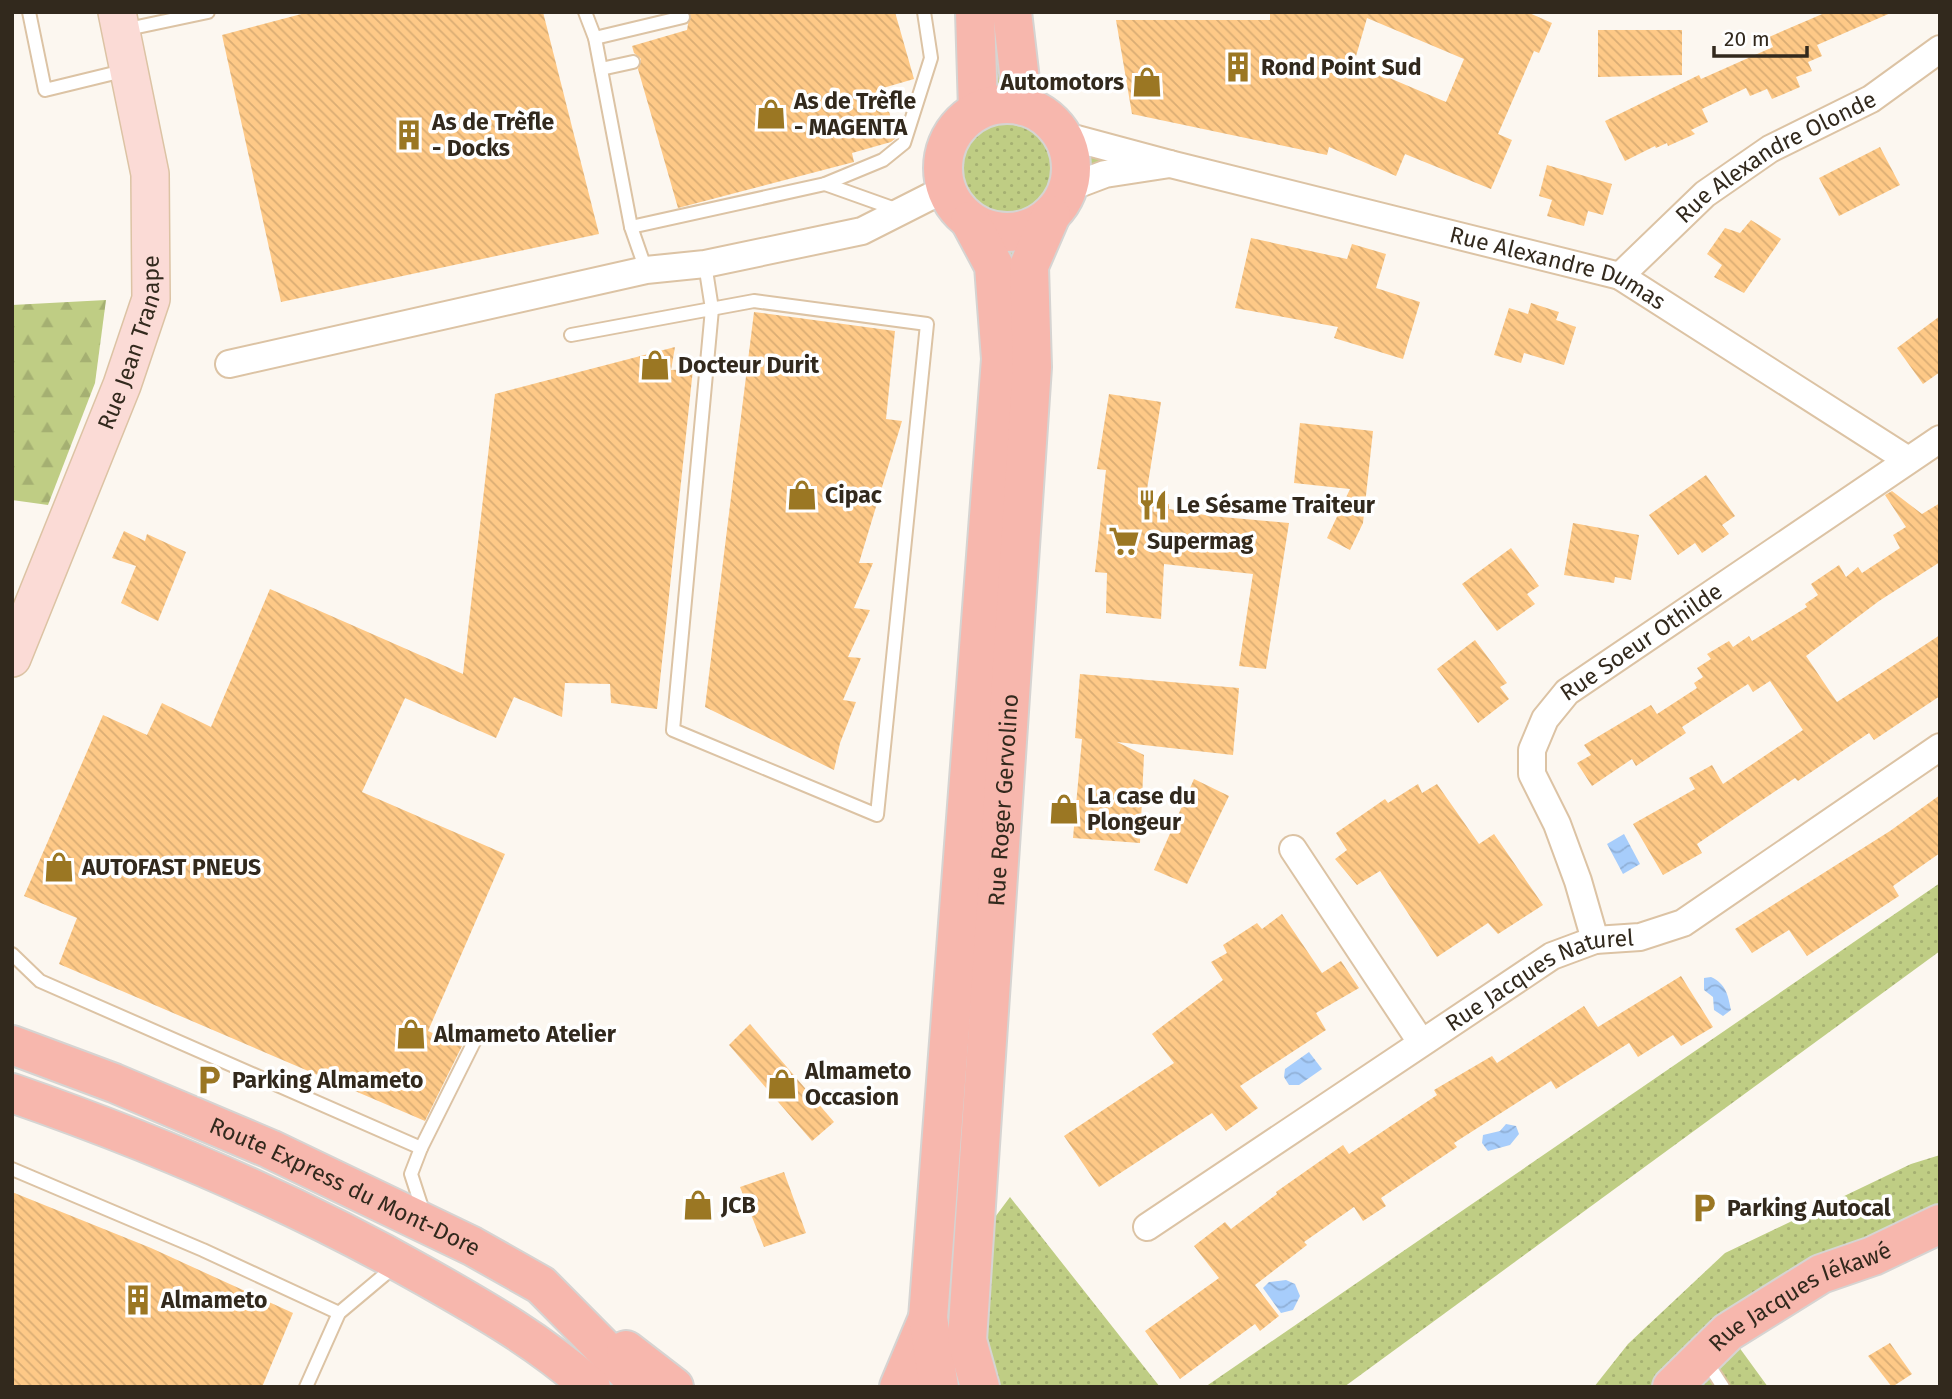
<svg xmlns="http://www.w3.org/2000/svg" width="1952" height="1399" font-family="'Fira Sans',sans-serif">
	<defs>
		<pattern id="grass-dots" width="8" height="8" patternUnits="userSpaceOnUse" patternTransform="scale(1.75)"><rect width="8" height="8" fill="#bfcd84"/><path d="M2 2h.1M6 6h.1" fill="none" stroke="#a5b072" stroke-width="1.8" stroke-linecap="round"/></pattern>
		<pattern id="forest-firs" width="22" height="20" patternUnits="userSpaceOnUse" patternTransform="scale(1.75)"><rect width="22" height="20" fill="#bfcd84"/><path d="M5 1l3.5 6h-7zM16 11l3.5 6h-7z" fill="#a5b072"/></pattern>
		<pattern id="water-waves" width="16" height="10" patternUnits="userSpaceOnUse" patternTransform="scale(1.75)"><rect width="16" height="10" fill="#a7cdfb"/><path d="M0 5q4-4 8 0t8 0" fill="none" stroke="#90b0d7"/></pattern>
		<pattern id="building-back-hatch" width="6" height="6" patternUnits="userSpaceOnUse" patternTransform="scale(1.75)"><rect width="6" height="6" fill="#fec987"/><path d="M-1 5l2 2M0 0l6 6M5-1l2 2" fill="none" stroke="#daad74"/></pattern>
	</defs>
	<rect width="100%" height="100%" fill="#fcf7f0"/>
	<g fill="url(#grass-dots)">
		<path d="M1012,12L1039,112L1062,135L1170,164L1068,188L1051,215L975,1244L1010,1197L1160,1387H899L928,1318L1001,359L970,221C946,198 934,171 949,139C952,132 959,128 962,121C973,99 967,69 977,47C983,34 1002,22 1012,12Z"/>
		<path d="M1940,883V951L1344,1387H1205Z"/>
		<path d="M1940,1155V1224L1728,1332L1768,1387H1594L1628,1344L1725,1253L1911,1164Z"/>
	</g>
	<path fill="url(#forest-firs)" d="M106,300L95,383L48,505L12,500V305Z"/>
	<g fill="url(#water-waves)">
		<path d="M1624,834L1640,864L1623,874L1607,844Z"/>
		<path d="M1711,977C1726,984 1728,995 1731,1010L1723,1016L1714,1010L1713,997L1704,990V978Z"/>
		<path d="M1309,1052L1322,1069L1299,1085H1289L1284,1077L1285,1069Z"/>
		<path d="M1506,1124L1516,1126L1519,1134L1510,1145L1488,1151L1482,1143L1483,1135L1500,1131Z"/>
		<path d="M1286,1280L1295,1284L1300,1296L1293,1310L1281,1313L1263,1288L1269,1282Z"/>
	</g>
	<g fill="url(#building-back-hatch)" fill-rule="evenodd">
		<path d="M309,12H543L599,234L281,302L222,35Z"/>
		<path d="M690,12H895L914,79L883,88L896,138L891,142L852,153L854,162L678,208L638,69L641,59L634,53L632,46L687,30Z"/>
		<path d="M1270,12H1527L1552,23L1539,53L1534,51L1498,134L1512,140L1491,189L1405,154L1396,176L1329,147L1327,155L1132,114L1116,20H1270ZM1367,18L1464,59L1446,102L1354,63Z"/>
		<path d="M1827,12H1893L1817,45L1822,56L1808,62L1812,71L1796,77L1800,87L1772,99L1767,89L1750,96L1746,88L1702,109L1708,122L1691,130L1695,134L1668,146L1667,143L1656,148L1655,146L1625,161L1605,121L1699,75L1701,79L1773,47L1769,37Z"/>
		<path d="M1598,30H1682V75L1598,77Z"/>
		<path d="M1880,147L1900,185L1839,216L1819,178Z"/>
		<path d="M1547,165L1612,184L1603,215L1588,211L1584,226L1547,216L1552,200L1539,196Z"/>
		<path d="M1751,220L1781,239L1744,293L1714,277L1722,265L1707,254L1725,228L1740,233Z"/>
		<path d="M1251,238L1347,259L1352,244L1386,254L1376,288L1420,302L1403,359L1334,338L1338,327L1235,308Z"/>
		<path d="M1531,303L1559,312L1556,320L1576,327L1564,365L1524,353L1521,363L1494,355L1509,308L1528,314Z"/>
		<path d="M754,312L895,331L886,419L902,421L859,563H873L854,608L870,610L848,657L861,658L843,700L856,702L840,743L834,770L705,707Z"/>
		<path d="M1940,316V372L1923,384L1897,348Z"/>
		<path d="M675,347L671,370L693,369L657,709L611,703L610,684L565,683L562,717L514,697L496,738L405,698L362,792L505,854L428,1031L462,1046L425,1121L59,964L77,918L24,896L103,715L147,735L162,703L211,727L270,589L463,674L495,394Z"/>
		<path d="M1109,394L1161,402L1145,502L1169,504V509L1211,516L1289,523L1266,669L1239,666L1253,574L1164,564L1161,619L1106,613L1107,573L1095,572L1106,470L1097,469Z"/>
		<path d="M1300,423L1373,431L1363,523L1350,550L1327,538L1350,489L1294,483Z"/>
		<path d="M1706,475L1735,516L1722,525L1729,534L1702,553L1695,543L1678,555L1649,515Z"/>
		<path d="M1892,491L1922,514L1940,503V562L1879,601L1806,656L1837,702L1940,635V696L1874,740L1869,733L1798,781L1795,778L1697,844L1702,853L1663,875L1633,824L1695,789L1689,778L1712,765L1723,784L1803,730L1770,681L1753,692L1748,684L1682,727L1686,733L1636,766L1632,759L1592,786L1577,763L1591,755L1584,745L1651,705L1657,714L1697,688L1694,683L1703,677L1697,668L1711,659L1707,654L1729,641L1733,647L1749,636L1752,641L1807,607L1805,604L1818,595L1811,584L1839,565L1846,577L1858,567L1862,573L1900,548L1893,535L1906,527L1885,495Z"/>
		<path d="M1573,523L1639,535L1631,580L1615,577L1614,583L1564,575Z"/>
		<path d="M124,531L145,541L147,534L186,552L158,621L121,603L136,566L112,558Z"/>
		<path d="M1511,548L1539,586L1527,594L1535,604L1497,631L1462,584Z"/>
		<path d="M1475,640L1507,683L1500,687L1509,699L1478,723L1437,669Z"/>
		<path d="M1080,674L1239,688L1233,755L1117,742L1144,755L1140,843L1073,838L1082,739L1075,738Z"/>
		<path d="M1194,779L1229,796L1187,884L1154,870Z"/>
		<path d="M1418,784L1422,793L1437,784L1479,844L1494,834L1543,905L1498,934L1488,923L1437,957L1380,871L1357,885L1335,859L1347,850L1336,833L1385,799L1388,803Z"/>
		<path d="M1940,795V853L1893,886L1899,896L1807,956L1789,930L1752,953L1735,929L1890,831Z"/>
		<path d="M1282,914L1322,973L1341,961L1359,988L1316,1013L1326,1030L1240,1086L1258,1108L1226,1131L1212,1113L1099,1187L1064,1136L1174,1063L1152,1034L1223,980L1211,962L1227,953L1223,945L1257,923L1262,929Z"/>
		<path d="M1681,976L1713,1027L1681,1046L1673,1035L1638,1057L1629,1043L1556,1089L1551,1081L1454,1143L1457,1147L1381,1198L1386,1206L1363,1221L1354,1207L1304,1242L1307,1245L1255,1285L1279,1316L1260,1331L1255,1324L1180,1379L1145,1331L1219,1278L1194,1246L1225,1222L1231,1229L1277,1194L1276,1192L1343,1145L1349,1154L1437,1095L1434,1090L1492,1056L1497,1063L1584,1006L1598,1027Z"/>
		<path d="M750,1024L834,1122L812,1141L729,1045Z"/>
		<path d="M784,1172L806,1233L764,1247L740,1187Z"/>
		<path d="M12,1192L151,1248L293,1313L262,1387H12Z"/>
		<path d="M1890,1343L1912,1374L1892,1387L1868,1356Z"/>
	</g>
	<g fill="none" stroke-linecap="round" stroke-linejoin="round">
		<g stroke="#dcc3a4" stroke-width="16">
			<g id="lane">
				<path d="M29,12L45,90L127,70"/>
				<path d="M585,12L595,38L631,227L646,270"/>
				<path d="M123,30L208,12"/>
				<path d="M595,38L683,17"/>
				<path d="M601,69L633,62"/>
				<path d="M825,184L898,210"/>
				<path d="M631,227L825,184L883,160L904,143L931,58L924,12"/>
				<path d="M571,335L754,301L927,324L877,815L673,730L712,309L705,264"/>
				<path d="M12,954L40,981L421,1148L411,1174L424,1214"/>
				<path d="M421,1148L474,1042"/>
				<path d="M12,1169L203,1250L339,1313"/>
				<path d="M1705,1359L1723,1387"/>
				<path d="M306,1387L339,1313L395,1266"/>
			</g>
		</g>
		<g stroke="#dcc3a4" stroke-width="30">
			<g id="street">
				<path d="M1062,135L1170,164L1105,174L1068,188"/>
				<path id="s1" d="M1170,164L1620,276L1908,460"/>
				<path id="s2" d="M1620,276L1705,194L1770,149L1871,99L1940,49"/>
				<path d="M229,364L646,270L705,264L862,231L945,189"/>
				<path d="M1293,849L1421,1042"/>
				<path id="s3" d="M1595,940L1578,881L1557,824L1532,774V750L1545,719L1567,692L1940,439"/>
				<path id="s4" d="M1147,1227L1552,956L1595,940L1640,937L1683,923L1940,747"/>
			</g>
		</g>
		<g stroke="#dcc3a4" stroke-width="40">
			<g id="secondary">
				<path id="s5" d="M12,658L122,385L151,299L150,174L117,12"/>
			</g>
		</g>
		<g stroke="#d6d4d2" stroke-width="42">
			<g id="primary">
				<path d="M975,12L978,110"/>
				<path d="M1012,12L1023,106"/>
				<circle cx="1007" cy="168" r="64"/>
				<path id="s6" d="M12,1045L114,1083L270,1149L472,1246L541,1285L642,1387"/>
				<path d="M12,1093C156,1143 296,1203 428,1278C488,1312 540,1342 591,1387"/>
				<path d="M626,1350L674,1387"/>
				<path d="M899,1387L928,1318"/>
				<path d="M939,1387L928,1318L1001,359L994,266L970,221"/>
				<path id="s7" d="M980,1387L967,1340L1032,367L1029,266L1051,215"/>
				<path id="s8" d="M1672,1387L1728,1332L1821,1274L1873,1256L1940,1224"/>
			</g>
		</g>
		<use href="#lane" stroke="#fff" stroke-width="12"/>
		<use href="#street" stroke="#fff" stroke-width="26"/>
		<use href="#secondary" stroke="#fbdbd6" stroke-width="37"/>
		<use href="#primary" stroke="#f7b7ad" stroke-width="38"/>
	</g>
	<defs>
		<g id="building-bare" transform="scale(2.415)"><path d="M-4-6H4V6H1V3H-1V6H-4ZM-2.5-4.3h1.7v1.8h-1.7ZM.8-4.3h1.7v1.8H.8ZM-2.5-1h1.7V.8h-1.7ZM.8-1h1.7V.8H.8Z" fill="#9b7723" stroke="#fff" stroke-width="2.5" paint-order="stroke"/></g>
		<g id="shop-bare" transform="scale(2.415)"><path d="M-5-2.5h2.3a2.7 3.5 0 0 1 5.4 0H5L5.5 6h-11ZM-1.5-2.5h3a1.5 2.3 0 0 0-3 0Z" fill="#9b7723" stroke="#fff" stroke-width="2.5" paint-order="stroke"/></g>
		<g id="restaurant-bare" transform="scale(2.415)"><path d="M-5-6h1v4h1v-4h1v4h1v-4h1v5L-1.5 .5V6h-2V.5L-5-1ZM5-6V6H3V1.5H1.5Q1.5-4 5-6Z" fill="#9b7723" stroke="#fff" stroke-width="2.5" paint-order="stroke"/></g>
		<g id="supermarket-bare" transform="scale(2.415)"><path d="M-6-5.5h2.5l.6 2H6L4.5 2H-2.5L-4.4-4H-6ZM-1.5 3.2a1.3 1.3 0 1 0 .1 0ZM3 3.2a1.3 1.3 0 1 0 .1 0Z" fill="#9b7723" stroke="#fff" stroke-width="2.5" paint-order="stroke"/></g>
		<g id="parking-bare" transform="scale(2.415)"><path d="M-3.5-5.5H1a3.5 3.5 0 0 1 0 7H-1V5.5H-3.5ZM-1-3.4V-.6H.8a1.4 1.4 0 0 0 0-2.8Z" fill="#9b7723" stroke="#fff" stroke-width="2.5" paint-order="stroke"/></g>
	</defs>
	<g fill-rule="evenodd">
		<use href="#building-bare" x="1238" y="67"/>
		<use href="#shop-bare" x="1147" y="82"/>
		<use href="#shop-bare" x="771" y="114"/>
		<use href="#building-bare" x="409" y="135"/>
		<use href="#shop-bare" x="655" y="365"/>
		<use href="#shop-bare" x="802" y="495"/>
		<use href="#restaurant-bare" x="1153" y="505"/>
		<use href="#supermarket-bare" x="1124" y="541"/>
		<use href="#shop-bare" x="1064" y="809"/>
		<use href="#shop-bare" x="59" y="867"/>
		<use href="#shop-bare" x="411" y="1034"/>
		<use href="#parking-bare" x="209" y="1080"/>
		<use href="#shop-bare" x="782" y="1084"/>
		<use href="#shop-bare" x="698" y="1205"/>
		<use href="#parking-bare" x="1704" y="1208"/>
		<use href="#building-bare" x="138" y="1300"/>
	</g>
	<g text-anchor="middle" stroke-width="7" stroke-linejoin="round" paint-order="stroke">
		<g font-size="23" font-weight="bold" fill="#32291d" stroke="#fff" text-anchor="start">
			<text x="1261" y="75">Rond Point Sud</text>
			<text x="1124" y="90" text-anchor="end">Automotors</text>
			<text x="794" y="109">As de Trèfle<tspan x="794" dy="26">- MAGENTA</tspan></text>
			<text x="432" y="130">As de Trèfle<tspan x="432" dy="26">- Docks</tspan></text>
			<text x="678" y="373">Docteur Durit</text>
			<text x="825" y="503">Cipac</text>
			<text x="1176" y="513">Le Sésame Traiteur</text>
			<text x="1147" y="549">Supermag</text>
			<text x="1087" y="804">La case du<tspan x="1087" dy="26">Plongeur</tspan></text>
			<text x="82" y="875">AUTOFAST PNEUS</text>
			<text x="434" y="1042">Almameto Atelier</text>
			<text x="805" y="1079">Almameto<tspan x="805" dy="26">Occasion</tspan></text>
			<text x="232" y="1088">Parking Almameto</text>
			<text x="721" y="1213">JCB</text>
			<text x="1727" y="1216">Parking Autocal</text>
			<text x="161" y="1308">Almameto</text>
		</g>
		<g font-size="23" fill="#32291d" stroke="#fff">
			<text dy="8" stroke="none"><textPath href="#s2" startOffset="198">Rue Alexandre Olonde</textPath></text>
			<text dy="8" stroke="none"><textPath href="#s1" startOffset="402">Rue Alexandre Dumas</textPath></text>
			<text dy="8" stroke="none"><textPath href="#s5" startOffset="338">Rue Jean Tranape</textPath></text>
			<text dy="8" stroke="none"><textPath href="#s3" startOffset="360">Rue Soeur Othilde</textPath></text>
			<text dy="8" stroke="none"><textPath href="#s7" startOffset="590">Rue Roger Gervolino</textPath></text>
			<text dy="8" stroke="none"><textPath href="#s4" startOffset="467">Rue Jacques Naturel</textPath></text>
			<text dy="8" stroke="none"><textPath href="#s6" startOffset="362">Route Express du Mont-Dore</textPath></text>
			<text dy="8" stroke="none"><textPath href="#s8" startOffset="159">Rue Jacques Iékawé</textPath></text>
		</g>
	</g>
	<rect width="1952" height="1399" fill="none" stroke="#32291d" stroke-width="28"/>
	<path d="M1714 46v10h93v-10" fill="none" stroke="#32291d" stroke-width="3.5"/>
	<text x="1724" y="46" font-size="21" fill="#32291d" stroke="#ffffff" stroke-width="5" paint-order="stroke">20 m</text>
</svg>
